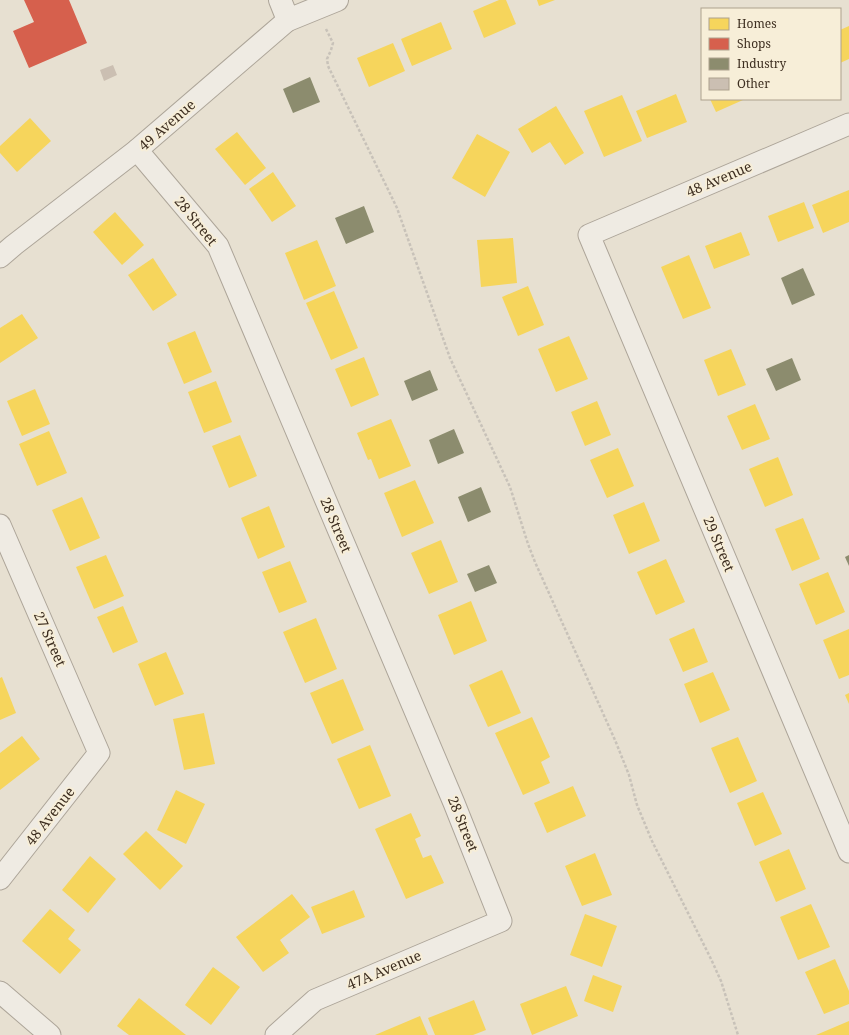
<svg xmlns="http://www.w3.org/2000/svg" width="849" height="1035" font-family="'Noto Serif',serif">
	<rect width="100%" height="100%" fill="#e7e0d1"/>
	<g fill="#f6d55c">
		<path d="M499,0H506L516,24L484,38L473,11Z"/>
		<path d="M537,0H555L539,6Z"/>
		<path d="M441,22L452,49L412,66L401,39Z"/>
		<path d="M849,26V59L840,63V30Z"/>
		<path d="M393,43L405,71L369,87L357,58Z"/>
		<path d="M676,94L687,122L647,138L636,111Z"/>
		<path d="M622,95L642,141L604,157L584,111Z"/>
		<path d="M710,99H743V100L716,112Z"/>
		<path d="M556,106L584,153L565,165L550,142L532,153L518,129Z"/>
		<path d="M30,118L51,141L17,172L0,153V146Z"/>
		<path d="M237,132L266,168L245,185L215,149Z"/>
		<path d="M477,134L510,152L485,197L452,178Z"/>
		<path d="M273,172L296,206L272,222L249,189Z"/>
		<path d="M849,190V222L823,233L812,205Z"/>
		<path d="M804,202L814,228L778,242L768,216Z"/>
		<path d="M115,212L144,245L122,265L93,232Z"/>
		<path d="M741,232L750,255L714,269L705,246Z"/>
		<path d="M513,238L517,283L481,287L477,240Z"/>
		<path d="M317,240L336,286L304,300L285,253Z"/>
		<path d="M689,255L711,308L683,319L661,267Z"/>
		<path d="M153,258L177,295L153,311L128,275Z"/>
		<path d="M528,286L544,325L518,336L502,297Z"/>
		<path d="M334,291L358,348L331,360L306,303Z"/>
		<path d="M22,314L38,338L0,363V328Z"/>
		<path d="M195,331L212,372L184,384L167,343Z"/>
		<path d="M569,336L588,379L556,392L538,349Z"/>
		<path d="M731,349L746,385L718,396L704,360Z"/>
		<path d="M364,357L379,395L351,407L335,369Z"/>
		<path d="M216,381L232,422L204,433L188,392Z"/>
		<path d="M35,389L50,424L22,436L7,401Z"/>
		<path d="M597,401L611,435L585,446L571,412Z"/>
		<path d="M755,404L770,439L742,450L727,416Z"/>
		<path d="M391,419L411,466L379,479L371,459L368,460L357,433Z"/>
		<path d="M49,431L67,473L37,486L19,444Z"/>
		<path d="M240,435L257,476L229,488L212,446Z"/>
		<path d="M618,448L634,486L607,498L590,460Z"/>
		<path d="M778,457L793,495L765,507L749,469Z"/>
		<path d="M415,480L434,523L402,537L384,493Z"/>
		<path d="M82,497L100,538L70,551L52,510Z"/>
		<path d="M644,502L660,541L629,554L613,515Z"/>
		<path d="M269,506L285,547L258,559L241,518Z"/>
		<path d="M803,518L820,559L792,571L775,529Z"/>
		<path d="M441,540L458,582L429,594L411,553Z"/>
		<path d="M106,555L124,596L94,609L76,567Z"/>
		<path d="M666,559L685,602L656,615L637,572Z"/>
		<path d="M290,561L307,602L279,613L262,572Z"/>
		<path d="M828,572L845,612L816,625L799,584Z"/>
		<path d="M471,601L487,641L454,655L438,615Z"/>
		<path d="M123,606L138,642L113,653L97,617Z"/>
		<path d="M316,618L337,669L305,683L283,632Z"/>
		<path d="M694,628L708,662L683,672L669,639Z"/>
		<path d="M849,629V675L839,679L823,640Z"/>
		<path d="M166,652L184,694L155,706L138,664Z"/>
		<path d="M502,670L521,713L488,727L469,685Z"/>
		<path d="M713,672L730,710L700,723L684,684Z"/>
		<path d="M2,677L16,713L0,720V678Z"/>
		<path d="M343,679L364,730L332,744L310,693Z"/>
		<path d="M849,693V704L845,695Z"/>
		<path d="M204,713L215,764L184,770L173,719Z"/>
		<path d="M532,717L550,757L541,762L550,783L523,795L495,733Z"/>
		<path d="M22,736L40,759L0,790V753Z"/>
		<path d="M738,737L757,781L730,793L711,748Z"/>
		<path d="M370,745L391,796L359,809L337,759Z"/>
		<path d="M573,786L586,816L547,833L534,803Z"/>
		<path d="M176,790L205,804L186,844L157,830Z"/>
		<path d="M763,792L782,834L755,846L737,803Z"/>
		<path d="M411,813L421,836L415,839L423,858L431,855L444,883L406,899L375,829Z"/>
		<path d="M146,831L183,866L160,890L123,854Z"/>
		<path d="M789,849L806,889L776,902L759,862Z"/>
		<path d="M595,853L612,895L582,906L565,866Z"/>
		<path d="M90,856L116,879L88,913L62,890Z"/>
		<path d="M354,890L365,917L322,934L311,907Z"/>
		<path d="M292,894L310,917L280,940L289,953L263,972L236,937Z"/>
		<path d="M811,904L830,947L798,960L780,917Z"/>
		<path d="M50,909L75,930L68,939L81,950L60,974L22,941Z"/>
		<path d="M585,914L617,926L602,967L570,955Z"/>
		<path d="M835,959L849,991V1004L824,1014L805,972Z"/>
		<path d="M213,967L240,987L211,1025L185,1005Z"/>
		<path d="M593,975L622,986L613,1012L584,1001Z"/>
		<path d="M566,986L578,1016L532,1035L520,1004Z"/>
		<path d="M139,998L186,1035H129L117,1026Z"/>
		<path d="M474,1000L486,1030L473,1035H435L428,1018Z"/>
		<path d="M420,1016L428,1035H375Z"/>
		<path d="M849,1021V1035H816Z"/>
	</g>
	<path fill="#d6604d" d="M24,0H69L87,43L29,68L13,31L34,22Z"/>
	<g fill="#8c8c6e">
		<path d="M310,77L320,102L293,113L283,89Z"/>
		<path d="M364,206L374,232L346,244L335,218Z"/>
		<path d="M803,268L815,295L792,305L781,278Z"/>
		<path d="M792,358L801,380L776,391L766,369Z"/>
		<path d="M430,370L438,390L412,401L404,381Z"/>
		<path d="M454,429L464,453L438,464L429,440Z"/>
		<path d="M481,487L491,512L468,522L458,497Z"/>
		<path d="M849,555V566L845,557Z"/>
		<path d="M489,565L497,583L475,592L467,574Z"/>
	</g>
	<path fill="#cbbfb2" d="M113,65L117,75L104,81L100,70Z"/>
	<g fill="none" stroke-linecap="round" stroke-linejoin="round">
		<g stroke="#ada599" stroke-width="23">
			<g id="minor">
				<path d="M849,124L589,235L849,852"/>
				<path d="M137,150L218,246L454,803L501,921L315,1000L276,1035"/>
				<path d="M0,257L14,245L137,150L288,20"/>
				<path d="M0,525L99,753L0,879"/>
				<path d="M0,992L50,1035"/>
			</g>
		</g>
		<g stroke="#ada599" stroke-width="24">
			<path id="tertiary" d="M280,0L288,20L337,0"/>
		</g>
		<path stroke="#c8c2b9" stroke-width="2.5" stroke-dasharray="3 2" stroke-linecap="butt" d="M326,29L333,43L331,50L327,59L328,66L397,208L450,358L510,487L528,544L535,562L615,740L629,775L637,805L652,841L711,959L721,981L738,1035"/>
		<use href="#minor" stroke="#efebe3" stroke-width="21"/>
		<use href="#tertiary" stroke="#efebe3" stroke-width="22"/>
	</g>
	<g text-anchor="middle" stroke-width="4" stroke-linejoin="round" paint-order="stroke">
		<g font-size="14" fill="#3d2e20" stroke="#f7eed8">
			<text transform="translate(167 125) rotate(-41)" y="5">49 Avenue</text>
			<text transform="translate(719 179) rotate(-23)" y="5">48 Avenue</text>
			<text transform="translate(196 221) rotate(51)" y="5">28 Street</text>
			<text transform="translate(336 525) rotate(67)" y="5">28 Street</text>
			<text transform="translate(719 544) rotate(67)" y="5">29 Street</text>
			<text transform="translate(50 639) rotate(66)" y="5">27 Street</text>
			<text transform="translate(50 816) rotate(-52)" y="5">48 Avenue</text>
			<text transform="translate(463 824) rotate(68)" y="5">28 Street</text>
			<text transform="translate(384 970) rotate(-23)" y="5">47A Avenue</text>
		</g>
	</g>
	<rect x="701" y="8" width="140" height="92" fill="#f7eed8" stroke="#ada18e"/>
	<rect x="709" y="18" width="20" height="12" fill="#f6d55c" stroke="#ada18e"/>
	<text x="737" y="28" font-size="12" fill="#3d2e20">Homes</text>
	<rect x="709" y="38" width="20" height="12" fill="#d6604d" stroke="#ada18e"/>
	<text x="737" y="48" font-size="12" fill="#3d2e20">Shops</text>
	<rect x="709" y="58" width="20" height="12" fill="#8c8c6e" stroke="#ada18e"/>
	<text x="737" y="68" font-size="12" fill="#3d2e20">Industry</text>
	<rect x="709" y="78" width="20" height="12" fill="#cbbfb2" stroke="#ada18e"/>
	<text x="737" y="88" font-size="12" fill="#3d2e20">Other</text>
</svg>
